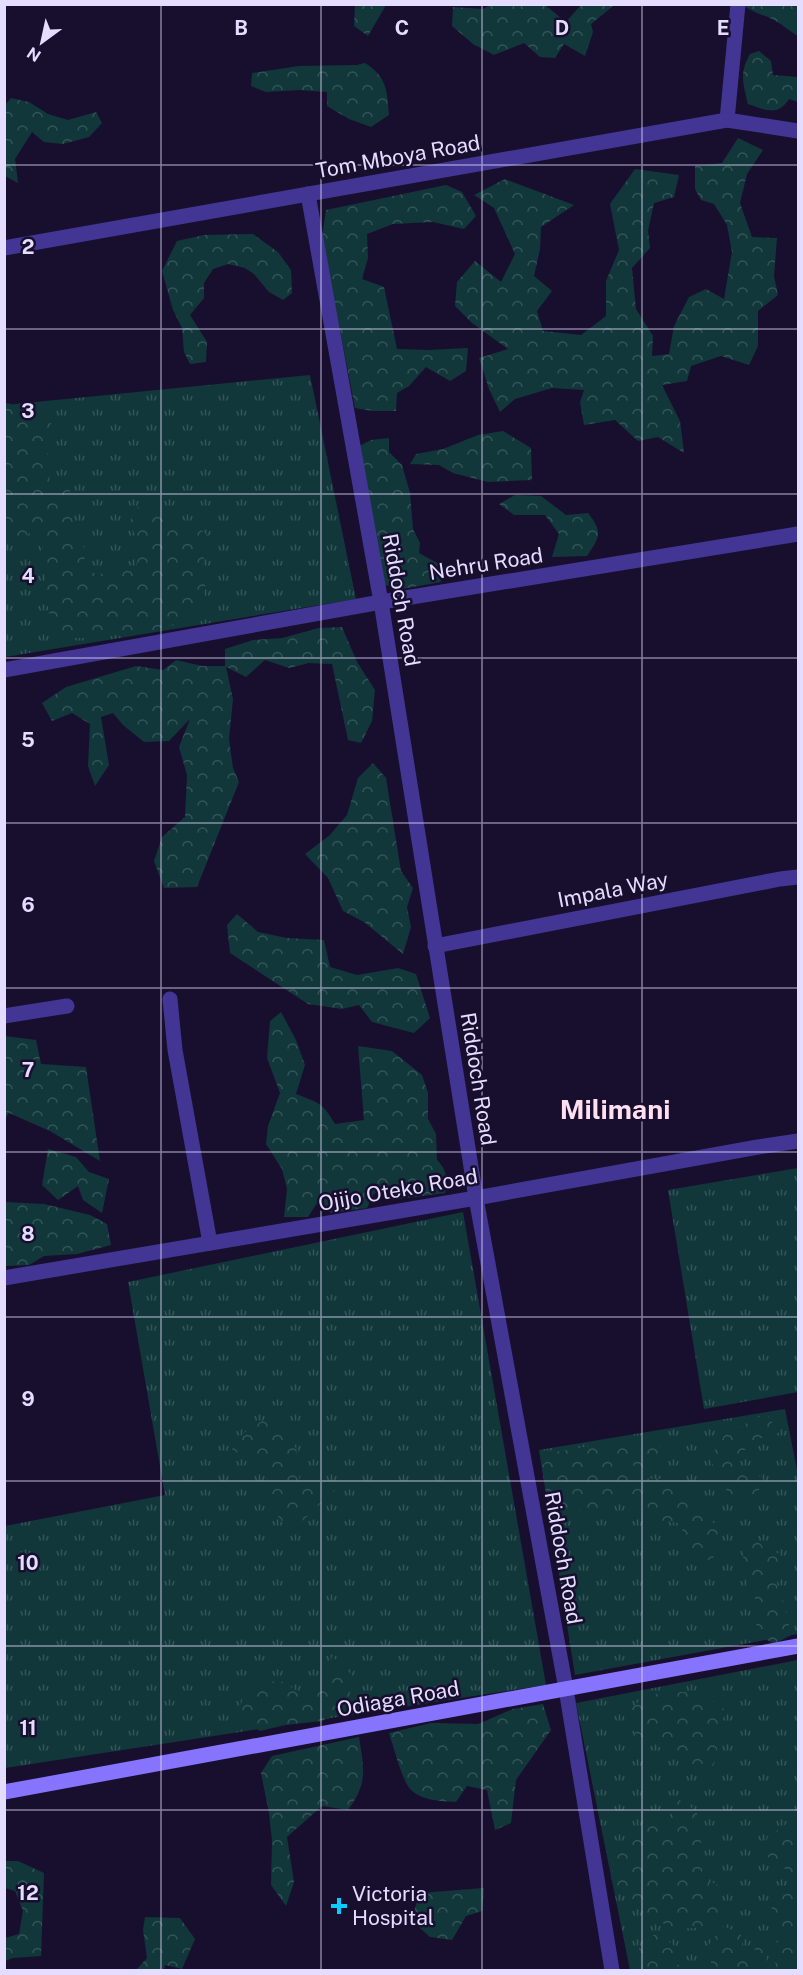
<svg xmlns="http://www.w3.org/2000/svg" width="803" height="1975" font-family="'Public Sans',sans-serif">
	<defs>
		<pattern id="grass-tufts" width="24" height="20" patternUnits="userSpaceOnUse" patternTransform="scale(1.5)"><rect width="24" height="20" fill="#11373a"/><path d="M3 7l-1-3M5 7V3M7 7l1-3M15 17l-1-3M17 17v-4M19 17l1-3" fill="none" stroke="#345458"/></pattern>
		<pattern id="forest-crowns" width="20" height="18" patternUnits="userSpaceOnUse" patternTransform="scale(1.5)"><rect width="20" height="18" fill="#11373a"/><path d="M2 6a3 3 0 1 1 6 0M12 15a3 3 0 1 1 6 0" fill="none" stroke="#345458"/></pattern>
	</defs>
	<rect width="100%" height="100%" fill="#180f2f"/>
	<g fill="url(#grass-tufts)">
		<path d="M310,375L356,599L5,657V405Z"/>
		<path d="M798,1168V1392L704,1409L668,1190Z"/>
		<path d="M463,1212L546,1685L5,1768V1526L165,1495L128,1282Z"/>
		<path d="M785,1409L798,1475V1634L575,1675L539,1450Z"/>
		<path d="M798,1660V1970H630L576,1703Z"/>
	</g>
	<g fill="url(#forest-crowns)">
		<path d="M745,4L798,5V36C789,31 781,23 772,19C761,14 755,13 744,6Z"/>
		<path d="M355,5H386L368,36L354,26Z"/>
		<path d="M612,5L613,6L591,24L593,32L585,56L564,44L555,58L540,57L524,43L494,55L473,44L452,26L453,7L483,9L490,5H545L566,22L581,5Z"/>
		<path d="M759,51L771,61L773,75L798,77V102L789,99C777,117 766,110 748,104C743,82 739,74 750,54Z"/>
		<path d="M365,63C387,77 387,90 389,115L371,127L349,119L327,106V92L299,90L266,92L251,86L252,73L299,66L357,65Z"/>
		<path d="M11,98L29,102L48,114L68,120L96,112L102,123L89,137L63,144L44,142L32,132L15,159L18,183L5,176V105Z"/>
		<path d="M738,138L763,150L747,174L740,203L752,237L777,238L774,276L778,295L758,311V346L749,365L721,356L691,366L687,381L662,385L680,421L684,453L658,437L638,441L615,420L584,425L580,402L584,390L552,388L515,399L500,412L489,389L479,358L508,349L472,323L455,306L457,282L475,261L501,282L515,254L494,208L474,195L505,179L574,205L541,227L540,249L534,276L552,291L537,311L543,331L581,335L606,316V281L619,250L610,204L635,169L679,175L674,197L654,203L648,231L650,248L632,268L636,309L653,336L652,356L669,354L674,326L689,297L706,289L724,299L732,252L727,225L714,204L701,200L695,189V166L722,163Z"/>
		<path d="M446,185L462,192L476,216L464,229L433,222L393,224L367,234L368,258L362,279L384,287L397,349L428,350L468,348L466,371L450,381L426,367L409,386L397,393L396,411H373L355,408L322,237L326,210Z"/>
		<path d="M253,234L278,252L291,270L292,293L283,300L269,292L254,274L245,268L228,264L213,269L204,283V298L190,315L207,342L206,362L190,364L184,352L182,328L173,310L162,271L177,241L204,235Z"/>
		<path d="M8,403L52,424L63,437L42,445L52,460L49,483H69L74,534L87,551L81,570C104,576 114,575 136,567L140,544L129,523L137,507L155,516L194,525L216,541L202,561C208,582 206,598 196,618L146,632L90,638H63L49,613L42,552V526L20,539L5,532L4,404Z"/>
		<path d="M503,431L531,448L532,480L488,482L453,473L439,465L410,464L416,454L443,449L478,435Z"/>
		<path d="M389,438V452L402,465L410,493L413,529L420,543L419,553L439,564L441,582L402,589L385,585L359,446L371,440Z"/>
		<path d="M515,495L541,496L566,515L588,513C603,532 600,537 587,556L552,557L559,534L545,515H514L499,504Z"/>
		<path d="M342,627L357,662L375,690L372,721L361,743L348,740L332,664L309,663L289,668L265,660L246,677L226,667L233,699L229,739L233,768L239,782L197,887L164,888L154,861L162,837L185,817L187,775L179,747L190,719L169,741L144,742L123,725L113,713L101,717L109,765L95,786L88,766L90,724L72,713L52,721L42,703L66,687L136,666L163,670L176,660L202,666H225V649L253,640L282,638L319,628Z"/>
		<path d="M373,763L386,778L401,871L413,888L407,907L411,927L403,954L364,922L343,911L328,878L305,854L330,835L347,815L358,778Z"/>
		<path d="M237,914L258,932L287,938L324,940L330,967L357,975L398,968L416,974L430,1018L414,1033L372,1022L359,1005L342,1009L308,1004L230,953L227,925Z"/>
		<path d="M281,1012L296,1040L305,1065L296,1094C319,1103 322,1102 335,1124L364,1120L358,1046L392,1051L422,1075L428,1093V1119L436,1134L437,1160C447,1170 448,1180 445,1193L392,1200L374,1193L367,1208L331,1213L317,1203L308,1217H284L287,1189L282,1169L266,1144L268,1126L280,1093L267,1058L270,1021Z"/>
		<path d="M5,1036L36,1040L41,1064L86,1067L100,1161L50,1131L9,1113L5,1119Z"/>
		<path d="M48,1149L76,1157L89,1172L109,1179L102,1213L83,1200L78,1186L58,1200L42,1185Z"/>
		<path d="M5,1202L44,1204L90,1215L107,1224L111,1245L77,1254L44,1256L29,1265L5,1266Z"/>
		<path d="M765,1413L779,1431L773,1440L762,1438L739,1454L732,1467L748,1468L764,1480L756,1496L729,1503L725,1483L709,1459L728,1430L753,1421Z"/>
		<path d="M262,1421L288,1428L296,1449L300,1482H321L335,1490L300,1523L281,1522L267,1496L268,1467L246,1459L232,1449L244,1433Z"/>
		<path d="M655,1439L662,1449L663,1464L643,1467L615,1462L610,1470L636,1478L667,1479L683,1488L701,1504L718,1530L717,1549L712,1560H700L685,1551V1535L679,1523L651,1519L647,1505L634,1498L618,1499L601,1511L588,1512L570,1508L563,1516L548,1506L542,1466L555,1452L619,1441Z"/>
		<path d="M755,1537L769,1554L779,1553L777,1588L784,1603L791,1635L774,1644L755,1633L760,1605C743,1584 744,1573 743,1548Z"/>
		<path d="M332,1656L351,1674L350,1697L342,1710L322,1721L285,1725L260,1731L237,1714L246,1691L261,1681L283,1682L307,1697L325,1683Z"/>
		<path d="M662,1692C690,1692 704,1690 726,1711L719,1729L716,1759L705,1776L655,1744L640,1740L624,1716L640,1700Z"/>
		<path d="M543,1704L551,1730L516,1780L511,1823L495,1830L487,1790L467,1786L456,1802C441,1801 423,1801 411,1790C403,1783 393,1745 389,1733L431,1723L478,1724L513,1709Z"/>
		<path d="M359,1737C364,1769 368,1783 348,1810L322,1806L287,1837L294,1882L286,1906L271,1885L272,1841L269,1813L261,1773L272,1756Z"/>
		<path d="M678,1799L695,1810L705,1827L699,1849L704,1864L700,1878L718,1885L720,1914L706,1927L675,1929L651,1918L611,1879C613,1870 614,1858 618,1850C626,1837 640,1831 647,1817L670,1821V1806Z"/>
		<path d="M786,1824L798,1835V1970H776L774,1946L783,1936L774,1915L768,1897L782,1893L791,1880L782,1864L760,1853L768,1837Z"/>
		<path d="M5,1861H18L44,1873L41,1956L13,1958L5,1961V1938L19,1934L23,1911L15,1891L5,1888Z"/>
		<path d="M484,1888L482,1911L466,1916L452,1940L430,1937L411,1920L420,1893Z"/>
		<path d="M145,1917L180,1918L195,1939L182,1969L165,1965L164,1970H136L147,1958L143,1930Z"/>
		<path d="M723,1926L741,1934L743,1953L755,1955L754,1934L765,1931L768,1945L766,1968L762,1970H713L707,1947Z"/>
		<path d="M658,1932L675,1947L670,1960L687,1970H629C634,1952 642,1943 658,1932Z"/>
	</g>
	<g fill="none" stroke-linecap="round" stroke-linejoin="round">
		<g stroke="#423593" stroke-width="15">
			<path d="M727,120L738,4"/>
			<path d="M170,999L175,1050L210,1243"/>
			<path d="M4,1016L67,1006"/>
		</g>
		<g stroke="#423593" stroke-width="15">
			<path d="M308,194L381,602L476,1198L566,1689L612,1970"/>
			<path d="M4,248L727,120L798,131"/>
			<path d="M4,670L381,602L798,534"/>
			<path d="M435,946L780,879L798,877"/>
			<path d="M4,1278L476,1198L758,1147L798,1141"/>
		</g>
		<path stroke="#8674ff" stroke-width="15" d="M4,1792L798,1646"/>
	</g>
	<path fill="none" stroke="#e4ddff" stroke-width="1.5" stroke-opacity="0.55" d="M161,4V1970M321,4V1970M482,4V1970M642,4V1970M4,165H798M4,329H798M4,494H798M4,658H798M4,823H798M4,988H798M4,1152H798M4,1317H798M4,1481H798M4,1646H798M4,1810H798"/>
	<path fill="#09cdff" stroke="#180f2f" stroke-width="2" d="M336 1897h6v6h6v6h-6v6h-6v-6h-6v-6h6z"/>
	<g text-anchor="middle" stroke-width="5" stroke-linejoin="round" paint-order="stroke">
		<g font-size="21" fill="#e4ddff" stroke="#180f2f">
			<text transform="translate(398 157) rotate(-10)" y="7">Tom Mboya Road</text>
			<text transform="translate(486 564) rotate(-9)" y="7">Nehru Road</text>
			<text transform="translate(401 600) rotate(80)" y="7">Riddoch Road</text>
			<text transform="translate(613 890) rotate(-11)" y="7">Impala Way</text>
			<text transform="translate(478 1079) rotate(81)" y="7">Riddoch Road</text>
			<text transform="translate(398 1190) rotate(-10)" y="7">Ojijo Oteko Road</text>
			<text transform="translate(563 1558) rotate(80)" y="7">Riddoch Road</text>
			<text transform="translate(398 1699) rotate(-10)" y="7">Odiaga Road</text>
		</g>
		<g font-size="21" fill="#e4ddff" stroke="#180f2f" text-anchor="start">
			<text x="352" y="1901">Victoria<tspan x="352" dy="24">Hospital</tspan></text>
		</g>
		<g font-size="27" font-weight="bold" fill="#ffdff0" stroke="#180f2f">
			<text x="615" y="1119">Milimani</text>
		</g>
	</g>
	<g font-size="20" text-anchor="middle" font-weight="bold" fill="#e4ddff" stroke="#180f2f" stroke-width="5" stroke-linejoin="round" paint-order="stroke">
		<text x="241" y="35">B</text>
		<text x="402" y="35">C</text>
		<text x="562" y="35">D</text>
		<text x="723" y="35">E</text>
		<text x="28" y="254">2</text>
		<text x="28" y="418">3</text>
		<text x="28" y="583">4</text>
		<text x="28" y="747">5</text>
		<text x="28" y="912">6</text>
		<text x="28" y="1077">7</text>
		<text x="28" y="1241">8</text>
		<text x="28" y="1406">9</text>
		<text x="28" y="1570">10</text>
		<text x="28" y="1735">11</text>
		<text x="28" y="1900">12</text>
	</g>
	<rect width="803" height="1975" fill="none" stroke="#e4ddff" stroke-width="12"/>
	<g transform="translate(42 42) rotate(213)" stroke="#180f2f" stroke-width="4.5" paint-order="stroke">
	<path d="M0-4.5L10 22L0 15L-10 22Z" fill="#e4ddff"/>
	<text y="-9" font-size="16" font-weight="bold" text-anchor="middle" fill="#e4ddff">N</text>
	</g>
</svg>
